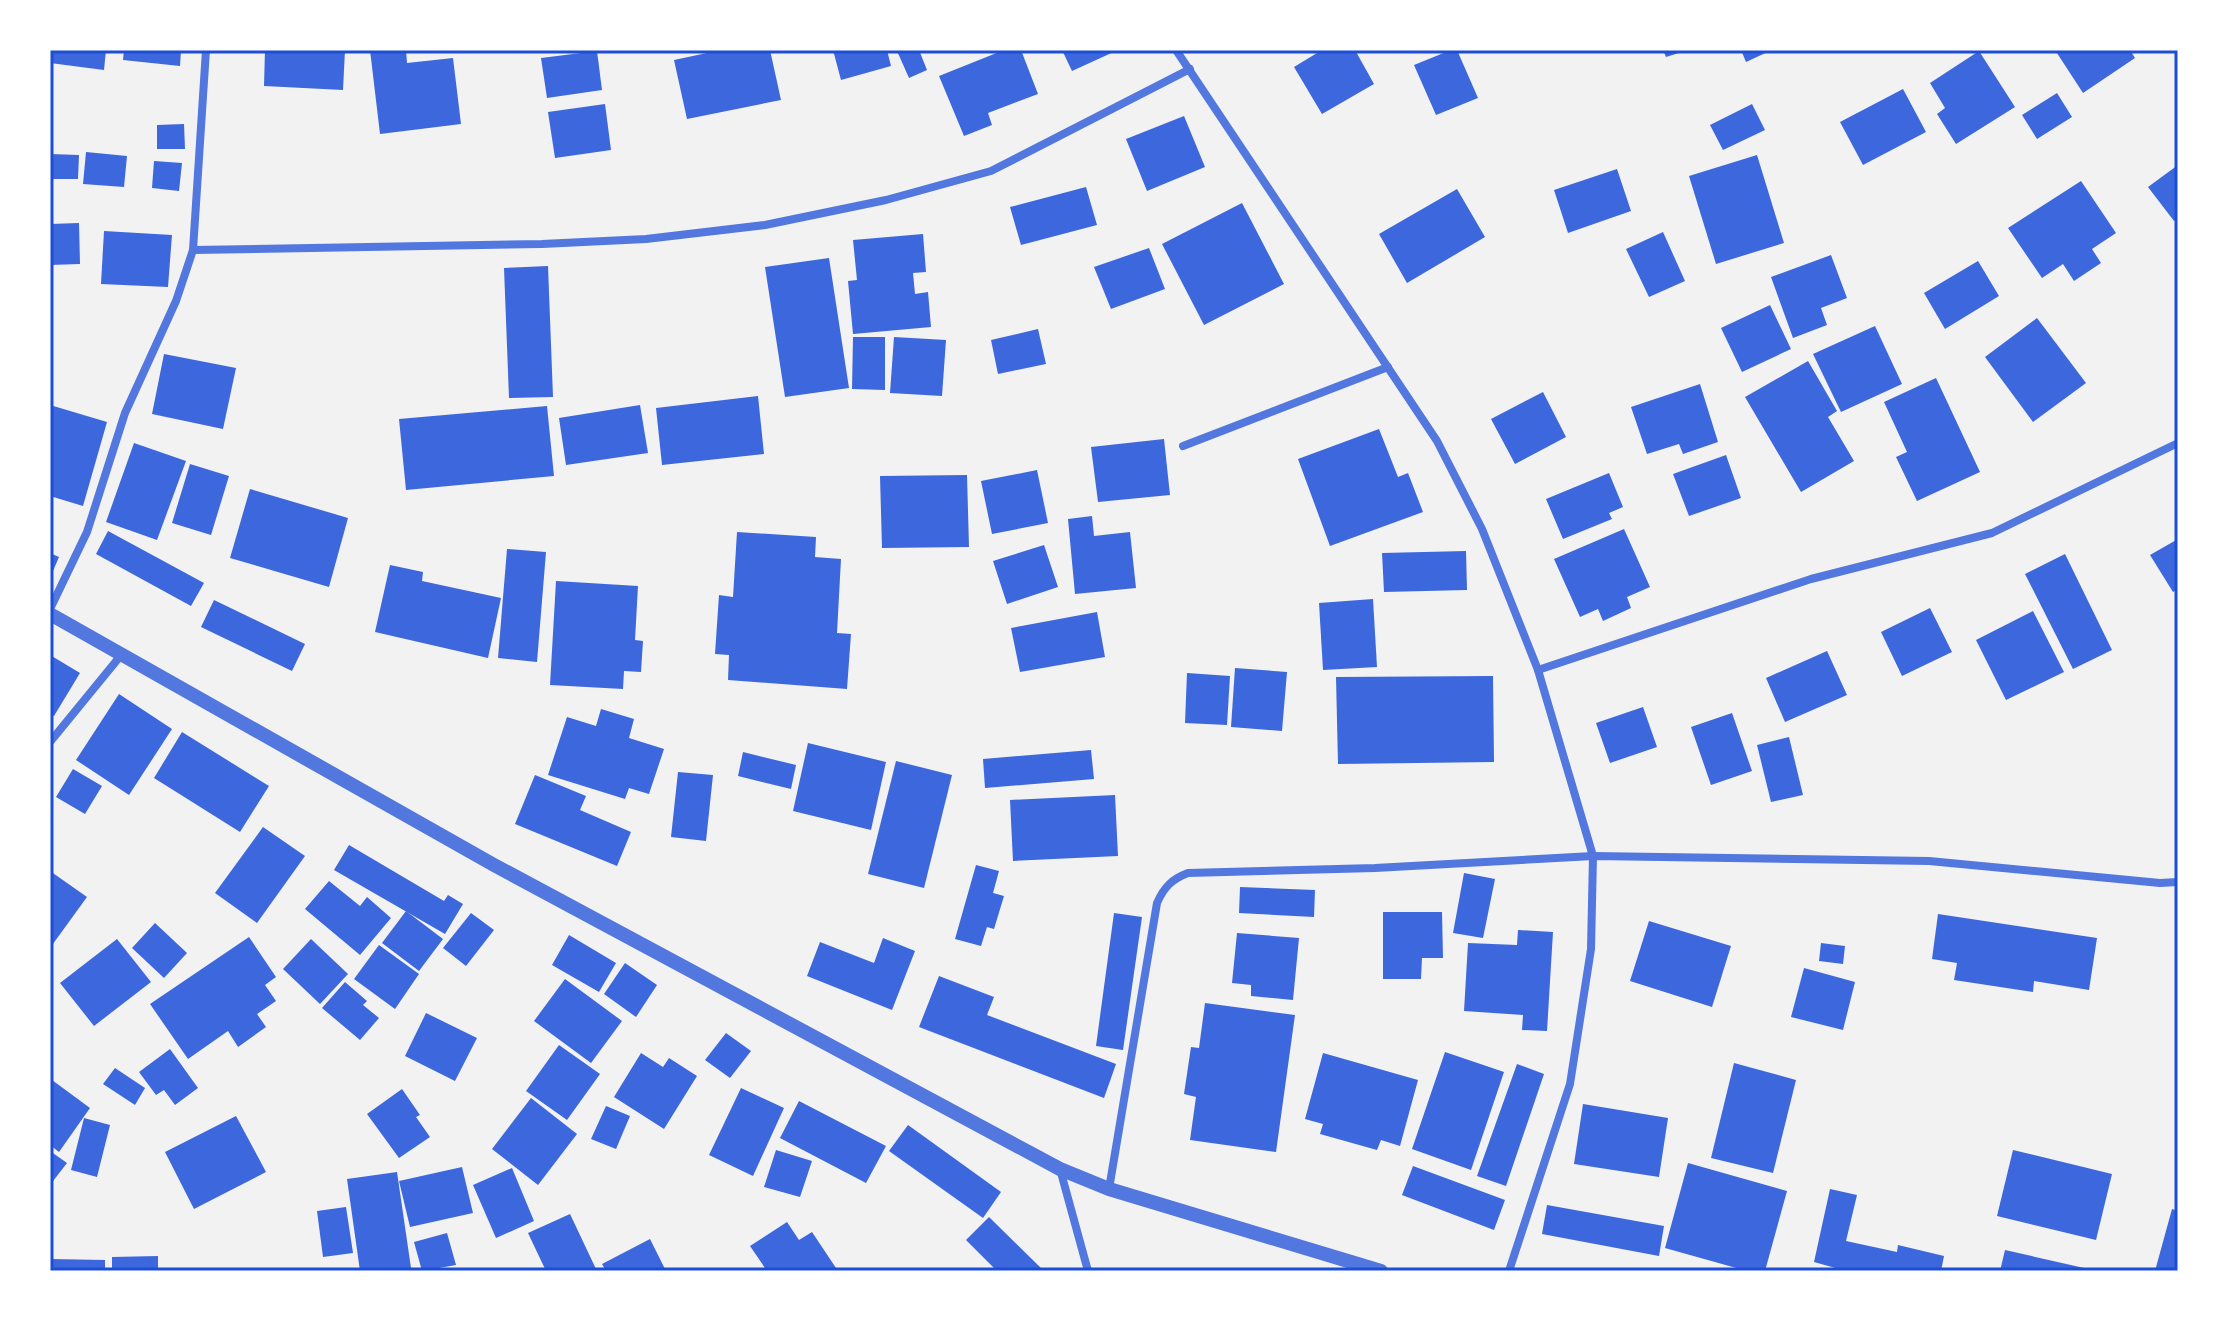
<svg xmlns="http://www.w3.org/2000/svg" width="2228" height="1321" font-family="'Public Sans',sans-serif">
	<rect width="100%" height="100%" fill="#f2f2f2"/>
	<g fill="#3d67dc">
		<path d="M50,50H106L104,70L50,63Z"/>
		<path d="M124,50H181L180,66L123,60Z"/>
		<path d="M265,50H345L343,90L264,86Z"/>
		<path d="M370,50H406L407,63L453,58L461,124L380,134Z"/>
		<path d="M721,50H770L781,100L687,119L674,60Z"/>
		<path d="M833,50H887L891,66L841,80Z"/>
		<path d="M901,50H919L927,70L909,78L897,51Z"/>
		<path d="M1004,50H1021L1038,94L988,113L992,125L964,136L939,76Z"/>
		<path d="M1062,50H1118L1072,71Z"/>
		<path d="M1322,50H1355L1374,84L1322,114L1294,67Z"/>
		<path d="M1451,50H1457L1478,98L1436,115L1414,65Z"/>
		<path d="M1663,50H1685V51L1666,57Z"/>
		<path d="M1741,50H1772L1746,62Z"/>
		<path d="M2055,50H2130L2135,58L2083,93Z"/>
		<path d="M597,51L602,90L547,98L541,58Z"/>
		<path d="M1979,51L2015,107L1956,144L1937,114L1945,108L1930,83Z"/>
		<path d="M1903,89L1926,132L1863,165L1840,122Z"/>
		<path d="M2057,93L2072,117L2037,139L2022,115Z"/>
		<path d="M605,104L611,150L555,158L548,112Z"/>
		<path d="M1752,104L1765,130L1723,150L1710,125Z"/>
		<path d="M1184,116L1205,167L1147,191L1126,139Z"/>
		<path d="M184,124L185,149H157V125Z"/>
		<path d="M86,152L127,156L124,187L83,184Z"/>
		<path d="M50,154L79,155L78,179H50Z"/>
		<path d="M1757,155L1784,243L1716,264L1689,176Z"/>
		<path d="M154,161L182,163L179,191L152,188Z"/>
		<path d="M2178,165V218L2174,221L2148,187Z"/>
		<path d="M1617,169L1631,211L1568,233L1554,190Z"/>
		<path d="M2081,181L2116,233L2092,249L2101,263L2074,281L2063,264L2042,278L2008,228Z"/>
		<path d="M1086,187L1097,225L1021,245L1010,207Z"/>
		<path d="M1457,189L1485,237L1407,283L1379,234Z"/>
		<path d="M1242,203L1284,284L1204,325L1162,244Z"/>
		<path d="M79,223L80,264L50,265V224Z"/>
		<path d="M104,231L172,235L168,287L101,284Z"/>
		<path d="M1663,232L1685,281L1649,297L1626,249Z"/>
		<path d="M923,234L926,272L913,273L915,294L928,292L931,327L853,334L848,281L857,280L853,240Z"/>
		<path d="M1149,248L1165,289L1111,309L1094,267Z"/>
		<path d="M1831,255L1847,298L1821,308L1827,325L1793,338L1771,277Z"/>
		<path d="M829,258L849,388L785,397L765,267Z"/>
		<path d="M1978,261L1999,296L1945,329L1924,293Z"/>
		<path d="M548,266L553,397L509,398L504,268Z"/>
		<path d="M1770,305L1791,349L1742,372L1721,328Z"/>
		<path d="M2037,318L2086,383L2033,422L1985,357Z"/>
		<path d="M1875,326L1902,384L1841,412L1813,354Z"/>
		<path d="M1038,329L1046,364L998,374L991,340Z"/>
		<path d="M853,337H885V390L852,389Z"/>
		<path d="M894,337L946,340L942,396L890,393Z"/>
		<path d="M164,354L236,368L223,429L152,414Z"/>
		<path d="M1808,361L1837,411L1828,417L1854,461L1801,492L1745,397Z"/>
		<path d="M1936,378L1980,472L1917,501L1896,457L1907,452L1884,402Z"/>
		<path d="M1700,384L1718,442L1683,454L1679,444L1647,454L1631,407Z"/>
		<path d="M1543,392L1566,437L1515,464L1491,419Z"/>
		<path d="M758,396L764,454L662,465L656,408Z"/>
		<path d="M50,405L107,422L83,506L50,496Z"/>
		<path d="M640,405L648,453L566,465L559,418Z"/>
		<path d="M547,406L554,476L406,490L399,419Z"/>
		<path d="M1379,429L1398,477L1408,473L1423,512L1330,546L1298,459Z"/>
		<path d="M1164,439L1170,495L1098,502L1091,447Z"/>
		<path d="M134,443L186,461L157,540L106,522Z"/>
		<path d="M1726,455L1741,498L1689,516L1673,474Z"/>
		<path d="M190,464L229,476L211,535L172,523Z"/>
		<path d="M1037,470L1048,523L992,534L981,481Z"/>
		<path d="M1609,473L1623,507L1609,513L1612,519L1563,539L1546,499Z"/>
		<path d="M967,475L969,547L882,548L880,476Z"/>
		<path d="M250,489L348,518L329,587L230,558Z"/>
		<path d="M1092,516L1094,536L1130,532L1136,588L1075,594L1068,519Z"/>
		<path d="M1624,529L1650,587L1627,597L1631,608L1603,621L1598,609L1580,617L1554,559Z"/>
		<path d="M108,531L204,583L191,606L96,554Z"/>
		<path d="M737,532L816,537L815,557L841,559L837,633L851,634L847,689L728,680L729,655L715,654L719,595L733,597Z"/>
		<path d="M2178,539V589L2173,592L2150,555Z"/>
		<path d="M1044,545L1058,587L1007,604L993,561Z"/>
		<path d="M507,549L546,552L537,662L498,658Z"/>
		<path d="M1466,551L1467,590L1384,592L1382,553Z"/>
		<path d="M50,553L59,557L50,578Z"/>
		<path d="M2065,554L2112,650L2073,669L2025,574Z"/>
		<path d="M390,565L423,572L422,581L501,598L488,658L375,632Z"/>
		<path d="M556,581L638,586L635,640L643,641L641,672L624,671L623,689L550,685Z"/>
		<path d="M1373,599L1377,667L1323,670L1319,603Z"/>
		<path d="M214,600L305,644L292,671L201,627Z"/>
		<path d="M1930,608L1952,652L1902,676L1881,632Z"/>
		<path d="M2033,611L2064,672L2006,700L1976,640Z"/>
		<path d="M1097,612L1105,657L1020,672L1011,628Z"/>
		<path d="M1827,651L1847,695L1785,722L1766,678Z"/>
		<path d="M50,655L80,673L54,716L50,714Z"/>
		<path d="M1235,668L1287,672L1282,731L1231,727Z"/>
		<path d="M1187,673L1230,676L1227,725L1185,723Z"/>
		<path d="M1493,676L1494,762L1338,764L1336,677Z"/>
		<path d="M119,694L172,729L129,795L76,760Z"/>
		<path d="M1643,707L1657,747L1610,763L1596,723Z"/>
		<path d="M601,709L634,719L629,738L664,749L649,794L629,788L625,799L548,775L567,717L596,726Z"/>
		<path d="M1732,713L1752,771L1711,785L1691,727Z"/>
		<path d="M182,732L269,786L240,832L154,778Z"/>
		<path d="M1789,737L1803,795L1771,802L1757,745Z"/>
		<path d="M808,743L886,762L871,830L793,811Z"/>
		<path d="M1091,750L1094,779L985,788L983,759Z"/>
		<path d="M743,752L796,765L791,789L738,776Z"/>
		<path d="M896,761L952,775L924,888L868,874Z"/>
		<path d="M73,769L102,786L85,814L56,797Z"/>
		<path d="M678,772L713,775L706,841L671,837Z"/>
		<path d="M535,775L586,796L580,810L631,832L617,866L515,824Z"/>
		<path d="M1115,795L1118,856L1013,861L1010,800Z"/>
		<path d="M263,827L305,856L257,923L215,893Z"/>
		<path d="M349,845L444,901L448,895L463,904L445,934L334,870Z"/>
		<path d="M976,865L999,871L993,893L1004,896L994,929L987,927L981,946L955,939Z"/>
		<path d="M50,871L87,897L50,948Z"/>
		<path d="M1464,873L1495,879L1483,938L1453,933Z"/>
		<path d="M329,881L360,906L367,897L391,918L360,955L305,909Z"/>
		<path d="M1240,887L1315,890L1314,917L1239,913Z"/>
		<path d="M406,911L443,939L419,971L382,943Z"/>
		<path d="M1383,912H1442L1443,958H1422L1421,979H1383Z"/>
		<path d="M471,913L494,930L466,966L443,948Z"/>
		<path d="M1114,913L1142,917L1123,1050L1096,1046Z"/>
		<path d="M1938,914L2097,938L2089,990L2034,981L2033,992L1954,980L1957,963L1932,959Z"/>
		<path d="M1649,921L1731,946L1712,1007L1630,981Z"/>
		<path d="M155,923L187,953L164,978L132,948Z"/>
		<path d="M1518,930L1553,932L1547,1031L1522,1030L1523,1015L1464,1011L1468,943L1517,945Z"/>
		<path d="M1237,933L1299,938L1293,1000L1251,996V985L1232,983Z"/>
		<path d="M569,935L616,963L599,992L552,965Z"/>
		<path d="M249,937L276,977L265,985L276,1001L257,1014L266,1027L238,1047L228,1031L188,1059L150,1004Z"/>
		<path d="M883,938L915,951L892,1010L807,976L820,942L874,963Z"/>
		<path d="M117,939L151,982L94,1026L60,983Z"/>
		<path d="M311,939L348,974L320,1004L283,969Z"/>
		<path d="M1821,943L1845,946L1843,964L1819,961Z"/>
		<path d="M379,945L419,974L395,1009L354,979Z"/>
		<path d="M625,963L657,985L636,1017L604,994Z"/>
		<path d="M1804,968L1855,982L1843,1030L1791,1017Z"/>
		<path d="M939,976L994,997L987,1015L1116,1064L1104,1098L919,1027Z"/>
		<path d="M565,979L622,1021L591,1063L534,1021Z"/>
		<path d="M345,982L367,1001L363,1005L379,1018L360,1040L322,1008Z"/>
		<path d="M1205,1003L1295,1015L1276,1152L1190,1140L1196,1097L1184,1094L1191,1047L1199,1048Z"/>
		<path d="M426,1013L477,1038L455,1081L405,1056Z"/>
		<path d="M726,1033L751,1051L730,1078L705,1060Z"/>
		<path d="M559,1045L600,1074L567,1120L526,1091Z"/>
		<path d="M170,1049L198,1088L175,1105L164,1090L156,1095L139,1072Z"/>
		<path d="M1445,1052L1504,1072L1471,1170L1412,1149Z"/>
		<path d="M641,1053L663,1067L669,1058L697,1076L664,1129L614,1097Z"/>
		<path d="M1323,1053L1418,1080L1400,1146L1381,1140L1377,1150L1320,1134L1323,1124L1305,1119Z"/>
		<path d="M1734,1063L1796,1080L1773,1173L1711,1158Z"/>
		<path d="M1517,1064L1544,1074L1506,1186L1477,1176Z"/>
		<path d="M115,1068L145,1088L135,1105L103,1084Z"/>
		<path d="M52,1080L90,1108L59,1152L50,1145Z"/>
		<path d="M741,1088L784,1108L753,1176L709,1155Z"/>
		<path d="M402,1089L420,1115L416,1117L430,1137L399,1158L367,1114Z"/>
		<path d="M531,1098L577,1134L538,1185L492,1149Z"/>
		<path d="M799,1101L886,1146L866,1183L780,1138Z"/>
		<path d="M1583,1104L1668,1118L1659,1177L1574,1164Z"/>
		<path d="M606,1106L630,1116L616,1149L591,1139Z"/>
		<path d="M236,1116L266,1172L194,1209L165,1152Z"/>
		<path d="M84,1118L110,1125L97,1177L71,1170Z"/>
		<path d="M908,1125L1001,1192L983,1218L889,1151Z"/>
		<path d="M776,1150L812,1161L800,1197L764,1187Z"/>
		<path d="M2013,1150L2112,1174L2096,1240L1997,1216Z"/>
		<path d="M50,1151L67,1163L50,1185Z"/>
		<path d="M1688,1163L1787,1191L1765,1271H1747L1665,1248Z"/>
		<path d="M1413,1166L1505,1200L1494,1230L1402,1195Z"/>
		<path d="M462,1167L473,1213L410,1227L399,1181Z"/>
		<path d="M512,1168L534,1221L496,1238L473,1185Z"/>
		<path d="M397,1172L411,1268L360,1271L347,1179Z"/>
		<path d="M1830,1189L1857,1195L1846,1241L1897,1252L1898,1245L1944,1256L1941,1271H1846L1814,1262Z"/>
		<path d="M1547,1205L1664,1226L1659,1256L1542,1234Z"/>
		<path d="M346,1207L353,1253L323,1257L317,1211Z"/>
		<path d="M2172,1209L2178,1211V1271H2155Z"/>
		<path d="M570,1214L596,1269L546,1271L528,1233Z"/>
		<path d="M989,1217L1044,1271H997L966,1240Z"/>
		<path d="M787,1222L799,1240L812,1232L838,1271H767L750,1246Z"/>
		<path d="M447,1233L456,1265L422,1271L414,1242Z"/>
		<path d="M650,1239L666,1271H606L602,1264Z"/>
		<path d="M2005,1250L2093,1270V1271H2000Z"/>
		<path d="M158,1256V1271H112V1257Z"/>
		<path d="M51,1259L105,1260V1271H51Z"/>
	</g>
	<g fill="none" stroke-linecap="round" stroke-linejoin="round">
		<g stroke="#5277de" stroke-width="8">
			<path d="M1176,50L1437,441L1482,529L1538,670L1593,856L1591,949L1570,1084L1509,1271"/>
			<path d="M193,250L542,244L646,239L765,225L886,200L991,171L1190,69"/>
			<path d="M1183,446L1388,367"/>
			<path d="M50,609L87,532L125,413L176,301L193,250L206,50"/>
			<path d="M1538,670L1811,579L1992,533L2178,443"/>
			<path d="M50,742L122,654"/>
			<path d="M1060,1169L1088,1271"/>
			<path d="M1109,1189L1157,903C1164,887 1172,879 1188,873L1375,868L1593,856L1929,861L2160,883L2178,882"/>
		</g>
		<path stroke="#5277de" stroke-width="14" d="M50,614L494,865L1060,1169L1109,1189L1381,1271"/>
	</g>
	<rect width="2228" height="1321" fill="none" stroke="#ffffff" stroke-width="104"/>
	<rect x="52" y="52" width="2124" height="1217" fill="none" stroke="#1d4ed8" stroke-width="3"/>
</svg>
